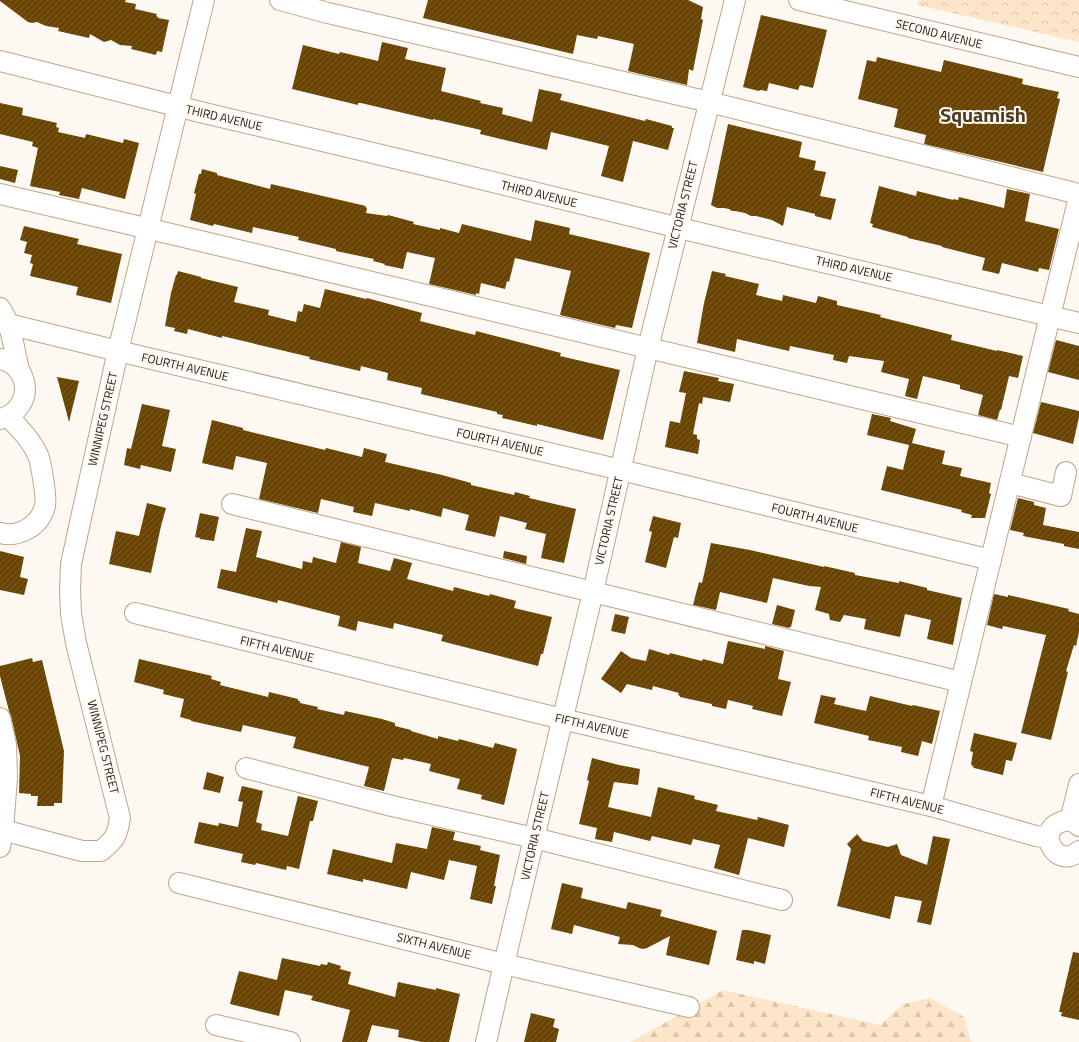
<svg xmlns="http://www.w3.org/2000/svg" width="1079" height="1042" font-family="'Titillium Web',sans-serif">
	<defs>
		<pattern id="forest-firs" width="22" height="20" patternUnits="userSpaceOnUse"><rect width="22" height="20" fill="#fce5c9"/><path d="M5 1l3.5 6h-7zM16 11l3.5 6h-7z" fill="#d8c4ab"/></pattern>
		<pattern id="park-crowns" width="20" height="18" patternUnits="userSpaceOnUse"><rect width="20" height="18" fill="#fce5c9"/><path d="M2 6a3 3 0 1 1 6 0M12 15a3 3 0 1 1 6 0" fill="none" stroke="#d8c4ab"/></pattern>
		<pattern id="building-hatch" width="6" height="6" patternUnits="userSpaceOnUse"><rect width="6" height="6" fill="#694402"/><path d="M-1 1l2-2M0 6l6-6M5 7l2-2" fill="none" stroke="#7a5c26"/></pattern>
	</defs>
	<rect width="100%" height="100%" fill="#fdf8f2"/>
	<path fill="url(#forest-firs)" d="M723,990L880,1025L903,1004L930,998L964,1017L971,1042H631Z"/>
	<path fill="url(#park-crowns)" d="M918,0H1079V42L917,5Z"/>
	<g fill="url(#building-hatch)">
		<path d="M0,0H126L125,2L136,4L135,9L157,14L156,16L158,17V18L169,20L162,52L157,51L156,55L131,49L132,46L120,45L111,40L104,42L90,34L89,38L58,31L59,28L46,26L37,22L32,23L28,22L0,1Z"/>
		<path d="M428,0H688L703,7L701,19L703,20L693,71L689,69L687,85L628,71L634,44L598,36L597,39L577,35L573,54L423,18Z"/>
		<path d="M761,15L827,30L813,88L800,85L798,90L769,83L767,91L760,90L759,91L743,87Z"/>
		<path d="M382,42L408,48L405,59L446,68L441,91L481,101L480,103L503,108L502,114L532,122L539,89L562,94L560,100L645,121L646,119L672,126V128H674L668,150L633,141L623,182L601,176L609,146L551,132L547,150L480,134L481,130L433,119V120L361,103H358V105L292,89L303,45L339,54L340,52L378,61Z"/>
		<path d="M877,57L941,72L944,60L1023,79L1022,84L1059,92L1057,98L1060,99L1043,172L924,144L926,135L894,127L898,109L858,99L867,60L876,62Z"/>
		<path d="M0,103L23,108L22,115L57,123L56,127L59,128L58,132L85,138L86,134L123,143L124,139L139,143L125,199L82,188L79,199L59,195L60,192L30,186L38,148L32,146L33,142L0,134Z"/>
		<path d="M728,124L802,142L799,157L816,161L814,170L826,172L820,196L836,199L831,220L815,216V214L787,207L783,226L772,220L756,216H751L745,213L735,211H732L729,209L724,208H717L711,205Z"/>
		<path d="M0,166L18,170L15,183L0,179Z"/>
		<path d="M202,169L217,173V175L270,189L271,184L366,206L365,207L367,208L366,213L387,216L388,215L414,222L413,224L440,230V228L459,233L462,224L531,241L535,220L570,228L569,234L650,253L632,328L616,325L615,328L560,315L571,271L515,258L509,282L507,281L505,289L481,283L479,294L476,293V295L429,284L435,258L407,252L403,269L384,265L385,264L373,261L374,259L336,251V249L298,240L299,237L253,227L252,233L214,224L213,226L190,220L196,194L194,193L199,174H201Z"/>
		<path d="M879,186L916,196L917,191L953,200V199L958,200L959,197L1004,208L1007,189L1030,194L1025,221L1059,229L1049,270L1039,268L1038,272L1002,263L999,274L982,270L985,258L942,247V246L908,238V237L872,227L873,224L870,223Z"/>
		<path d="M24,226L79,239L77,244L122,254L111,303L76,295L78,287L30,276L33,264L30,263L32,255L24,253L27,242L20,240Z"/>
		<path d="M178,271L201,277V278L238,287L234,302L269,310L268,315L296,322L298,311L302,312L304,304L320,308L325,289L366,299L367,298L422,313L420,321L475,335L476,331L561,353L560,356L620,370L603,440L537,424V426L502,418L503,415L497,414V412L421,394L422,388L387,380L388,373L361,366L360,371L309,359L310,357L222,336V338L188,329L187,334L174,331L175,328L165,326L171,293L176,275H177Z"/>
		<path d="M712,271L726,274L725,276L759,284L756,295L782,301L783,295L816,303L818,296L837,301V305L881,315L880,317L952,335L951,340L997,351V350L1023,356L1018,378L1009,376L1001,410H1000L997,420L978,415L983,395L960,389V385L923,376L917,399L905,396L909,379L881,372L884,361L849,356L847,363L833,360L834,355L790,346L789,351L737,339L735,352L697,343L704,303Z"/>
		<path d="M1056,340L1079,346V380L1048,372Z"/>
		<path d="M684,371L719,378L718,381L734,384L730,402L703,397L702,404L699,403L693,434L697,435V439L700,440L698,454L665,447L670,421L680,423L686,393L679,392Z"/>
		<path d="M57,377L79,381L69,422Z"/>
		<path d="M1041,402L1079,411V417L1073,444L1033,433Z"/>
		<path d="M142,404L170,410L162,446L176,449L171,472L141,465L140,469L124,465L127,448L131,449Z"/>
		<path d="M872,414L891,418L890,421L916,429L912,443L945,451L942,464L962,468L960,476L991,483L989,493L991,494L985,518H971L972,515L961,512L962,510L881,490L887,466L903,470L909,445L867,435Z"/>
		<path d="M212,420L243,428V430L325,450L326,448L362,457L364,448L387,454L385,462L442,475L471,483V485L514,495L515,492L530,496L529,498L576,509L564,563L541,558L546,534L525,529L527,523L500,516L495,537L465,530L469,515L443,508L441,517L410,509V511L375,503L372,516L353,512L354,507L321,499L318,513L259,499L267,463L236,456L233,470L202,463Z"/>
		<path d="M1018,498L1034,502V505L1046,508L1043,525L1079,532V549L1064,546V544L1023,536L1024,533L1010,530Z"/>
		<path d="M147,503L166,508L161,526L151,573L109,564L116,531L139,536Z"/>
		<path d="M200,513L219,517L214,541L200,539V538L195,537Z"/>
		<path d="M653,516L681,523L678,538L674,537L666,568L645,562L652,532L649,531Z"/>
		<path d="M246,528L262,531L256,557L302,569L303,561L312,563L313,557L336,563L341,542L361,547L358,563L390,571L394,558L412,563L407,579L453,591L454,587L489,596L490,594L516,601L514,608L552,617L543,654H541L538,666L441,641L443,635L394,623L393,629L358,621L356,631L338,626L340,616L278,600L277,603L217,588L221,569L236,572Z"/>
		<path d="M711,543L750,550L824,567V566L855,573V575L899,583V581L927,588V590L962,598L953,645L927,639L931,620L905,614L900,637L864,629L866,619L844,615L840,622L830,620L829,614L815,610L821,587L809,586L773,578L767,603L720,592L716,610L693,605L699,582L702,583Z"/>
		<path d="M0,551L24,557L20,577L28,579L24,595L0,590Z"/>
		<path d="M504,551L527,556L526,564L503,558Z"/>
		<path d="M994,594L1008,597V595L1069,609L1068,611L1079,614V632L1076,646L1074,645L1066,671L1068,672L1051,740L1021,733L1046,635L1003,626L1002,629L987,625Z"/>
		<path d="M777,605L795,610L791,627H790L789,628L772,624Z"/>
		<path d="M615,614L629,617L625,634L611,631Z"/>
		<path d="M728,641L765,649V646L784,651L778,679L791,682L782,716L752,709L753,706L728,700L726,709L712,706V704L680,697V696L678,695L679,693L653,686L652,690L627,684L621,693L601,679L621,651L631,658L646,661L649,649L669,655L670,653L702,661L703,659L723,664Z"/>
		<path d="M32,658L33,662L42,660L64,751L62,803H54V806H37L38,796H31V794L19,793L20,756L11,716L9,711L0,676V666Z"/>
		<path d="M139,659L212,676L211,679L221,682L220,685L268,697L269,692L298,699V701H300V703L318,707L317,709L344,715L345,711L382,719L395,723V726L411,730V731L438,739V736L458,741L459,739L493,748L495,743L517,749L504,805L481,799L482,795L457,789L460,779L429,771L431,764L404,758L403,760L392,758L384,791L364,786L369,767L293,748L296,737L243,725L241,732L191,721V720L180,717L184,699L163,694L164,690L134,682Z"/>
		<path d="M821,695L836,698L834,704L866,711L870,696L912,706L913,705L940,711L932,744L922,741L918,756L901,752L902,747L868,740L869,736L814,723Z"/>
		<path d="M974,733L1017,743L1012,761L1006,760L1003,775L974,768L971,764L973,752L970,751Z"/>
		<path d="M592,758L619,765L640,769L638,785L614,782L608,807L651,817L658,787L695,796L694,799L718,805L716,811L757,820L758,817L789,825L784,847L748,838L739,875L714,868L720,845L693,839L691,845L652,836L650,841L614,832L612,842L595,839L597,828L579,824L589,781L587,780Z"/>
		<path d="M207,772L224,777L220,793L203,789Z"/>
		<path d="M242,786L263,791L256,822L262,824L261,830L288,836L298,796L318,801L313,821H310L299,869L287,866L286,870L256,863L255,865L241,862L243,854L194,843L199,822L218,826L219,823L238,827L243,802L238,801Z"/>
		<path d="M432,827L455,832L453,840L481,846L480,850L500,855L494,886H496L492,904L470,899L477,866L449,860L444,880L411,872L407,889L363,879V882L327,874L333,849L392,863L396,843L427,849Z"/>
		<path d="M857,834L863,841L888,847L897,844L901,855L927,865L933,836L950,839L931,925L917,922L922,901L895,896L890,919L837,906L851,849L847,844Z"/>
		<path d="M562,883L583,888L581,898L626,909L628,902L662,910L660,916L717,931L709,965L666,955L670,936L647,948L643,949L639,948L633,945L618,944L620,937L574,925L572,934L551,929Z"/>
		<path d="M742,930H748L771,935L765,964L754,961V964L736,960Z"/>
		<path d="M1073,952L1079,953V1020L1061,1016L1062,1012H1059Z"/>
		<path d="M282,958L320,966L321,964L327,965L328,962L341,966L340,969L351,972L348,984L395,997L398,982L436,990V988L460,994L449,1042H422L398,1037L399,1030L372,1025L367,1042H342L350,1010L311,1000L313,996L285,990L279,1016L230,1004L239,971L277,980Z"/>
		<path d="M531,1013L555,1019L553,1027L559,1029L556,1042H524Z"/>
	</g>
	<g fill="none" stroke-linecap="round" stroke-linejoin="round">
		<g stroke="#bda68a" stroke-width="22">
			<g id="minor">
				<path d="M280,0L328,13L709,102L1079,194"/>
				<path d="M799,0L1079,67"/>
				<path d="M0,61L200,112L436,168L700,233L1079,323"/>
				<path d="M0,194L171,234L1021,437"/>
				<path d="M0,308C12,325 14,350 19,370"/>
				<path d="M8,324L118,351L621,470L991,560"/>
				<path d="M0,359C21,362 32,388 20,405C15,413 8,417 0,419"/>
				<path d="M1010,483L1061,496L1066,472"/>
				<path d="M232,504L593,592L961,682"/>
				<path d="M0,533C19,538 40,526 45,506C47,499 41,462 38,455C31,440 20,428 8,417"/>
				<path d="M135,613L562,719L931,806L1036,836L1049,838"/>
				<path d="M0,718L6,745L7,778L3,830L0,847"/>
				<path d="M246,768L392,806L534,838L782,900"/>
				<path d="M931,806L1079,197"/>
				<path d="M1070,821L1079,784"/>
				<path d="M1079,826C1074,821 1068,819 1061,822C1035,830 1056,871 1079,851"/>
				<path d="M3,830L82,851H101C115,839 117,837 120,818L76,643L71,614L70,590L71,564L81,518L118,351L204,0"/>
				<path d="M179,883L504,964L689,1007"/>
				<path d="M216,1025L290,1042"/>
				<path d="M486,1042L504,964L593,592L648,348L735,0"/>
			</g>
		</g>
		<use href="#minor" stroke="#fff" stroke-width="20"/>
	</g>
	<g text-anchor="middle" stroke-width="4" stroke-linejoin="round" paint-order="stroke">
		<g font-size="12" fill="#21190e" stroke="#fdf8f2">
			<text transform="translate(939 34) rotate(14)" y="4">SECOND AVENUE</text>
			<text transform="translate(224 118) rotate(13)" y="4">THIRD AVENUE</text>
			<text transform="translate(539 194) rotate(14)" y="4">THIRD AVENUE</text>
			<text transform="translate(683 205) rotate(-76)" y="4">VICTORIA STREET</text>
			<text transform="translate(854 269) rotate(13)" y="4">THIRD AVENUE</text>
			<text transform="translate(185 367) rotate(13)" y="4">FOURTH AVENUE</text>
			<text transform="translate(103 419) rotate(-77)" y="4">WINNIPEG STREET</text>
			<text transform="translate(500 442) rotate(13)" y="4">FOURTH AVENUE</text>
			<text transform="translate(815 518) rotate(14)" y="4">FOURTH AVENUE</text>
			<text transform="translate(609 521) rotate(-77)" y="4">VICTORIA STREET</text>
			<text transform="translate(277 649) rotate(14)" y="4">FIFTH AVENUE</text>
			<text transform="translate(592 726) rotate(13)" y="4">FIFTH AVENUE</text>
			<text transform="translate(103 747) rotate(76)" y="4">WINNIPEG STREET</text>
			<text transform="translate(907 801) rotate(14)" y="4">FIFTH AVENUE</text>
			<text transform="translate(535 836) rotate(-77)" y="4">VICTORIA STREET</text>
			<text transform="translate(434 946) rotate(14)" y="4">SIXTH AVENUE</text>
		</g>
		<g font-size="20" font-weight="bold" fill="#4e3a21" stroke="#fdf8f2">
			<text x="983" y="122">Squamish</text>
		</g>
	</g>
</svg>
